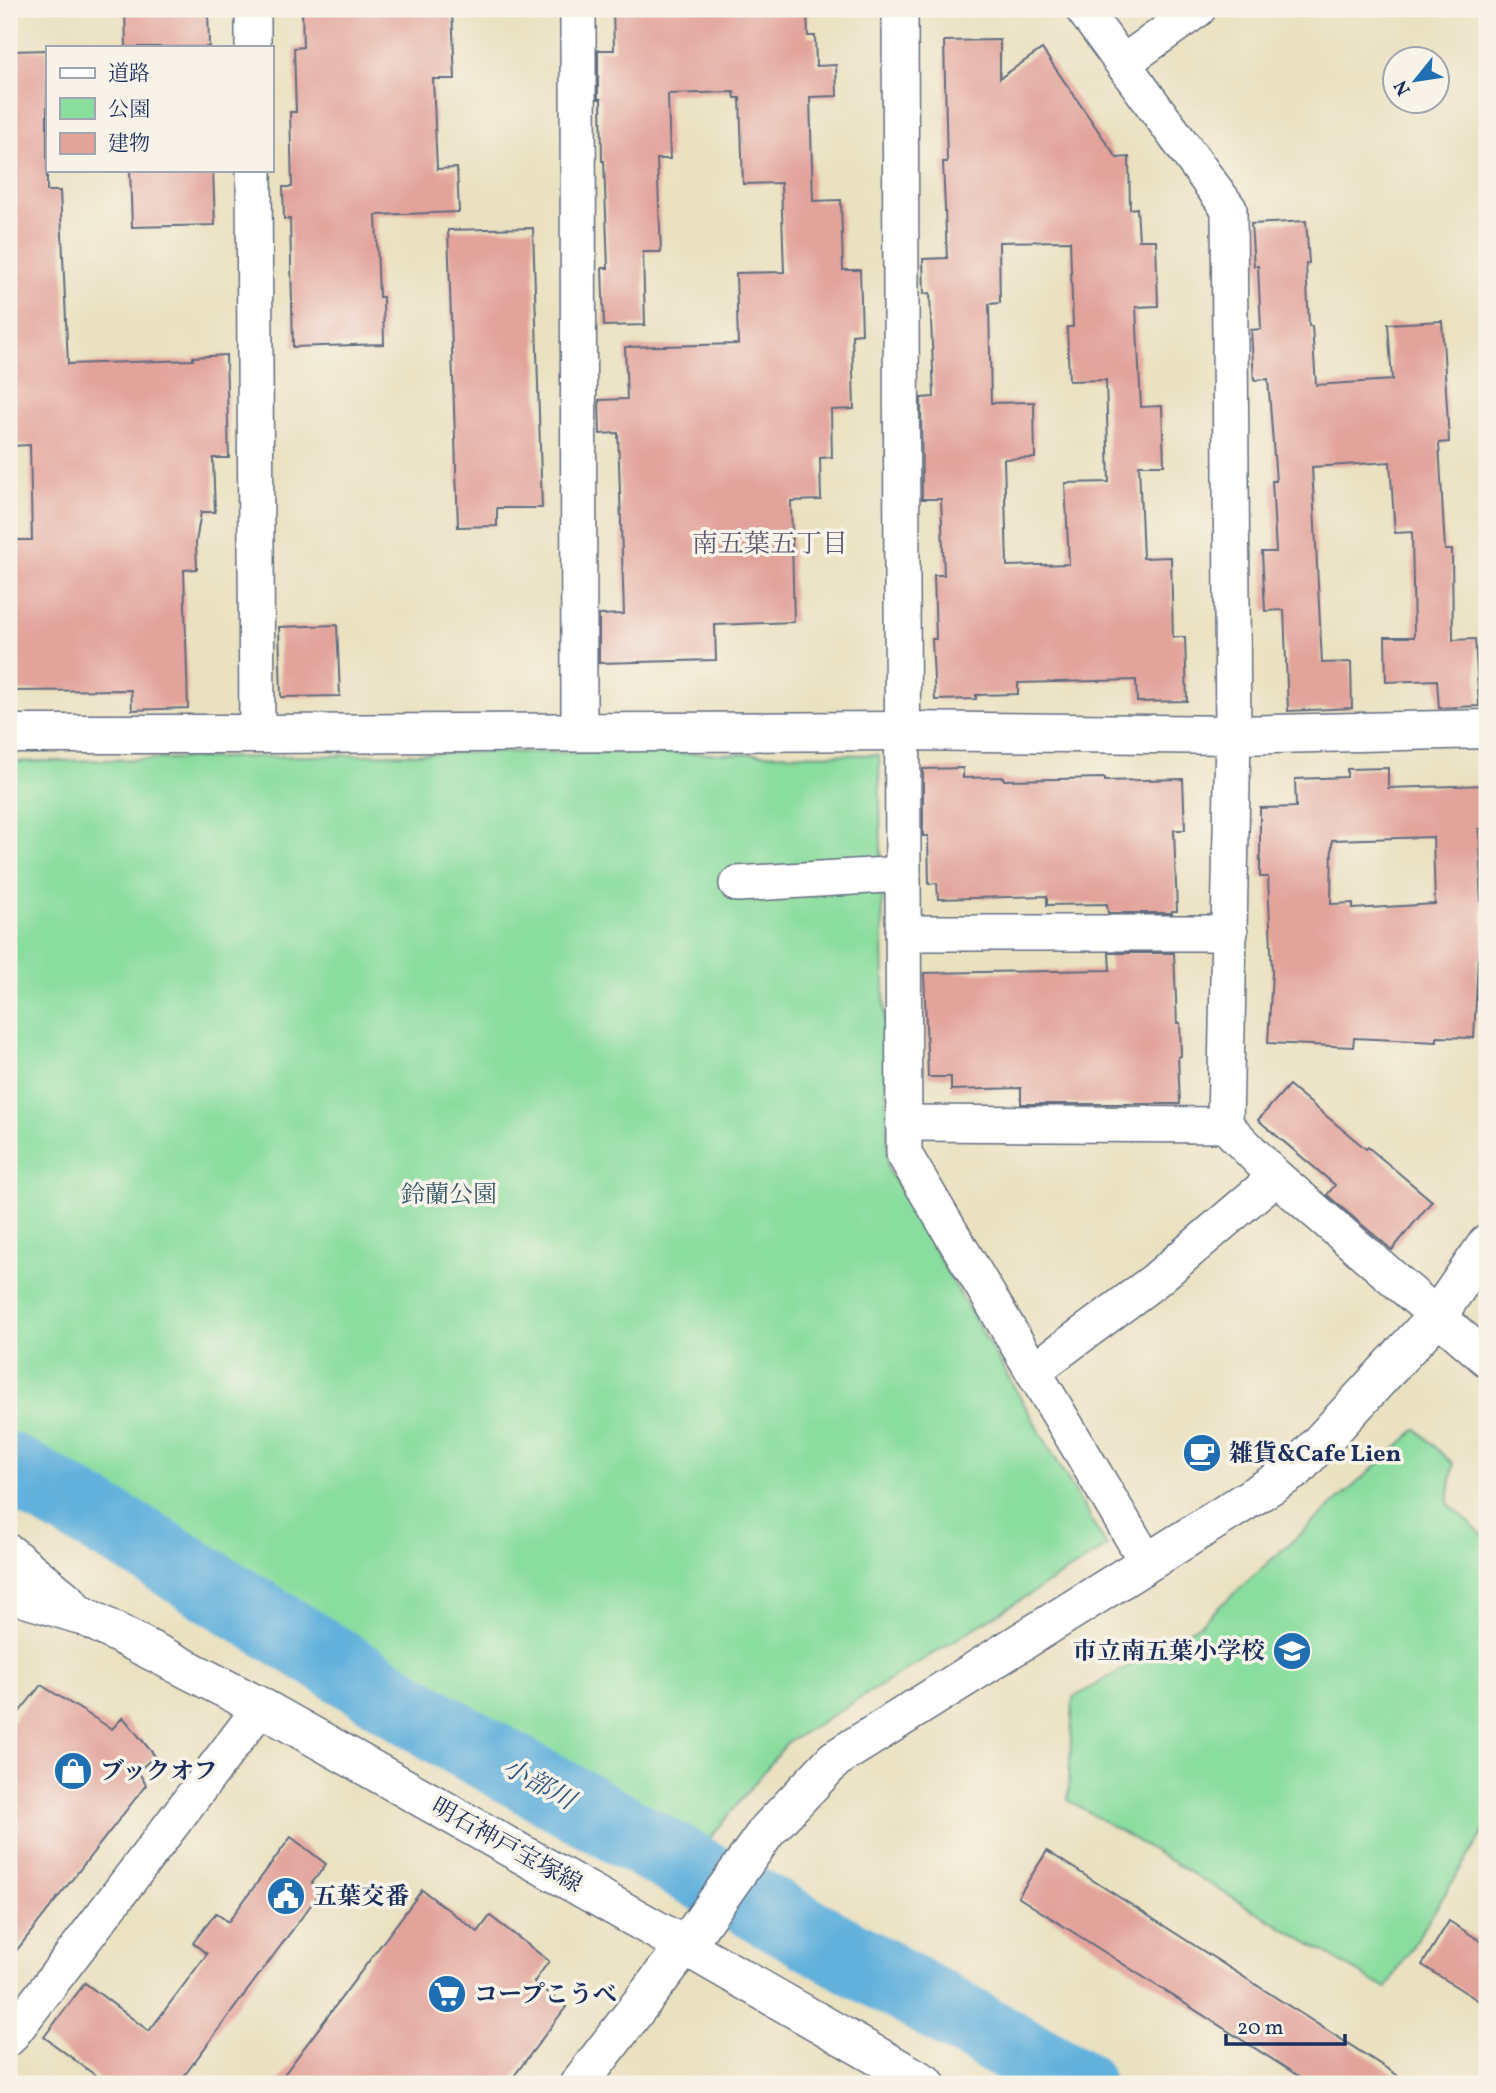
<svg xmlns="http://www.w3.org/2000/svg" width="1496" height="2093" font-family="Vollkorn,'Noto Serif JP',serif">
	<rect width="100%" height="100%" fill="#f7f3e8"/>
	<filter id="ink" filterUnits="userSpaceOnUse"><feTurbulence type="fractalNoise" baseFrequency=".0143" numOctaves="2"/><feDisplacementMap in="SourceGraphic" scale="14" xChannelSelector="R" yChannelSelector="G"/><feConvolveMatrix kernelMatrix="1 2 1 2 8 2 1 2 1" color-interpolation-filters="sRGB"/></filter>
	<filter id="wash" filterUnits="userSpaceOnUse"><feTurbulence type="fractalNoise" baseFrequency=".00686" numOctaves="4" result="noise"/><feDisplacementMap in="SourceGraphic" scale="28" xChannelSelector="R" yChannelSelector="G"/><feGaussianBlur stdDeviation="1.57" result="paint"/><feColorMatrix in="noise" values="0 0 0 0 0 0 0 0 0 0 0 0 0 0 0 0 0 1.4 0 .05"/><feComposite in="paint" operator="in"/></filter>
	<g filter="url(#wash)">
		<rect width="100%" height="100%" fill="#eae1c0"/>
		<g fill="#89dd9e" stroke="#52867e" stroke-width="2">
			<path d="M507,752L879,755L888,1170L1107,1547L787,1743L702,1848L460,1719L145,1520L9,1446V762Z"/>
			<path d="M1417,1429L1453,1464L1448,1503L1487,1539V1826L1386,1989L1068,1800L1073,1698L1200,1624Z"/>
		</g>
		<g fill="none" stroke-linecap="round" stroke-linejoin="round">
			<path stroke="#62b1dc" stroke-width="72" d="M9,1468L145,1545L450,1734L1078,2084"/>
		</g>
		<g id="blocks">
			<g fill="#e2a39a" fill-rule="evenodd">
				<path d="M125,9H208L209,47H126Z"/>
				<path d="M302,9H452L455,79H433L437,169L457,168L459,212L376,215L379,297H383L384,344L293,347L290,219H284L283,187H292L290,112H296L294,48L303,47Z"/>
				<path d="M613,9H807L808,36H815L816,66L836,65L837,96L810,97L813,201L841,200L843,270H860L862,334L852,335L854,409L831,410L832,457L820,458L821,500L791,501L794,622L715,625L716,660L599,663V615L624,614L618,433L600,434L599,400L627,399L625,347L738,344L736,273L784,272L781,183L743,184L740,98H735L734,92L668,94L670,159H657L661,252H643L645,325L604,326L602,268H608L604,161H602L601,99H598V50H614Z"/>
				<path d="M1000,40V78L1042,49L1117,158L1129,157L1130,209L1137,208L1139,240H1156L1158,306L1136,307L1141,407L1162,406L1164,465H1139L1143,558L1171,557L1173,637H1185L1187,701L1137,702L1136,680L1018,683V694L976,695V699L935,700L932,639H936L934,575H944L941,499H922L921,398L934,397L930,293L924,294L923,259L947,258L943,162H947L944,41ZM1070,241L1073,327H1067L1069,381L1106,380L1109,482L1065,483L1069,564L1007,566L1004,459L1035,458L1034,402L991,403L989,304L1000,303L999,242Z"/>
				<path d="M47,50V191H60L68,364L193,360V357L226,355L229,458H213L215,512H201L196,542L197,569L184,570L188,708L132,710L131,690L9,691V540H32L30,445L9,446V263H12L10,140H16L13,51Z"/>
				<path d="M130,170H213L215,225L132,227Z"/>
				<path d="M1306,221L1309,263L1306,264L1309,326H1312L1316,385L1392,380L1388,324L1442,321L1449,442L1439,443L1445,550H1452L1453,640L1475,639L1479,706L1439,708L1437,680L1386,682L1385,637H1414L1412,532L1395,533L1390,462L1312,467L1322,663L1351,662L1352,708L1288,711L1284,610L1265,611L1262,552H1276L1272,481H1276L1268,379L1254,380L1251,330L1261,329L1258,266H1254L1251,224Z"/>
				<path d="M533,228L542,508H497V526L458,527L448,230Z"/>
				<path d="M337,625L340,696L281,697L279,627Z"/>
				<path d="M963,768V778L1003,777L1004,780L1105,778V781L1183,779L1185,830H1174L1177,911H1172V913H1108L1107,904L1047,905V896L938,899L937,883L929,884L928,836H923V769Z"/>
				<path d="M1388,768V788L1487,785V829H1479L1482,881H1480L1484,959H1478L1474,1038L1437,1037V1042L1354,1038L1353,1047L1268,1043L1272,973L1268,877H1260V808L1296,807L1295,779L1347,777V769ZM1433,837L1435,904L1353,909V903L1331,904L1332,840Z"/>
				<path d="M1109,953H1174L1177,1023H1180L1181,1056L1178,1057L1180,1104H1021V1088L951,1090V1077H928L924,973L1110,970Z"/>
				<path d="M1289,1085L1366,1149L1368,1147L1432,1201L1392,1250L1327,1195L1335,1185L1258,1120Z"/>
				<path d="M41,1685L112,1729L123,1717L155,1756L138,1771L146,1785L9,1960V1725Z"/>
				<path d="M291,1837L326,1864L312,1883L322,1890L178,2084H107L44,2037L85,1983L149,2031L207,1954L193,1943L216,1913L228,1922Z"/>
				<path d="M1047,1851L1411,2084H1311L1018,1897Z"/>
				<path d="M422,1890L478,1932L490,1916L549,1961L534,1982L566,2007L508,2084H277Z"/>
				<path d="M1449,1921L1487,1945V2006L1422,1965Z"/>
			</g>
		</g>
	</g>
	<g filter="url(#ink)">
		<use href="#blocks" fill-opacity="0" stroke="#636d80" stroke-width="2"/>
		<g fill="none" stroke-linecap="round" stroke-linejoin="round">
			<g stroke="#636d80" stroke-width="38">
				<g id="street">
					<path d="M253,9V47"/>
					<path d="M578,9L579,732"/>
					<path d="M900,9L904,1154L1147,1562"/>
					<path d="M1083,9L1229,209L1233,735L1225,1125L1276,1177L1487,1359"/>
					<path d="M1123,63L1198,9"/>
					<path d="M254,170L257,734"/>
					<path d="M737,884L903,874"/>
					<path d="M903,933H1230"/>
					<path d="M904,1123L1225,1125"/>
					<path d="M1033,1371L1153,1282L1276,1177"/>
					<path d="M9,2038L261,1707"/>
				</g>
			</g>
			<g stroke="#636d80" stroke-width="41">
				<g id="secondary">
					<path d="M9,734H257L902,731L1233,735L1487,729"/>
					<path d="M579,2084L685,1946L767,1831L835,1759L1295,1470L1437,1316L1487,1244"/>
				</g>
			</g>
			<g stroke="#636d80" stroke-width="41">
				<g id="primary">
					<path d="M9,1554L69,1603"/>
					<path d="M9,1593L84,1616L261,1707L685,1946L926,2084"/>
				</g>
			</g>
			<use href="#street" stroke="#fff" stroke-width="35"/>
			<use href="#secondary" stroke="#fff" stroke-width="38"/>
			<use href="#primary" stroke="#fff" stroke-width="38"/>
		</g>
	</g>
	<defs>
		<g id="cafe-disc" transform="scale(2.0125)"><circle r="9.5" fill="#1f6fb2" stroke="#f7f3e8"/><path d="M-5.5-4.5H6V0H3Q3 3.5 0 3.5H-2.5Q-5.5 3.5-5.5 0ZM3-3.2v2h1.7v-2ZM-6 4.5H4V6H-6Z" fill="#fff"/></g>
		<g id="school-disc" transform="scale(2.0125)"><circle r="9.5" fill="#1f6fb2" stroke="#f7f3e8"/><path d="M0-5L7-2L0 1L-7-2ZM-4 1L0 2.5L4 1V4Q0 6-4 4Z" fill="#fff"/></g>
		<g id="shop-disc" transform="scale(2.0125)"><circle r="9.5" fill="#1f6fb2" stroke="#f7f3e8"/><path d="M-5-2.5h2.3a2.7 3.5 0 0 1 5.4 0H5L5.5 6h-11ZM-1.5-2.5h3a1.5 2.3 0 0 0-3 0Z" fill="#fff"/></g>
		<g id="civic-disc" transform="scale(2.0125)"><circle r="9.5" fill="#1f6fb2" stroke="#f7f3e8"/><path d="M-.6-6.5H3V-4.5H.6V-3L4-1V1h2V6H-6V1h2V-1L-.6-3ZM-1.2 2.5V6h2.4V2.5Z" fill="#fff"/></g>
		<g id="supermarket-disc" transform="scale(2.0125)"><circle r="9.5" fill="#1f6fb2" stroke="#f7f3e8"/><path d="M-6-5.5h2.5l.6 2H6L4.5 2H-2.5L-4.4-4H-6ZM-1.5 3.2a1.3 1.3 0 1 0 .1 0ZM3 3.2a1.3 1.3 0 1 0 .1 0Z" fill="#fff"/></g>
	</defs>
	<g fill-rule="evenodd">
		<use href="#cafe-disc" x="1202" y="1453"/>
		<use href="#school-disc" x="1292" y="1651"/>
		<use href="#shop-disc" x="73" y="1771"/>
		<use href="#civic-disc" x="286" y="1896"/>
		<use href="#supermarket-disc" x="447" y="1994"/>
	</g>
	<g text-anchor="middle" stroke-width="7" stroke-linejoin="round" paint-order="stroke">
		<g font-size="24" fill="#365a6e" stroke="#f7f3e8">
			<text x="449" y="1202">鈴蘭公園</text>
		</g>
		<g font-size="24" font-weight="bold" fill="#1b2f5e" stroke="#f7f3e8" text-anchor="start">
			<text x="1229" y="1461">雑貨&amp;Cafe Lien</text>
			<text x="1265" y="1659" text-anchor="end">市立南五葉小学校</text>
			<text x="100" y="1779">ブックオフ</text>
			<text x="313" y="1904">五葉交番</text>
			<text x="474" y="2002">コープこうべ</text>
		</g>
		<g font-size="24" fill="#1b2f5e" stroke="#f7f3e8">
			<text transform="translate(507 1845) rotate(29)" y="8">明石神戸宝塚線</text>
		</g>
		<g font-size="26" fill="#615873" stroke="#f7f3e8">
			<text x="770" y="552">南五葉五丁目</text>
		</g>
		<g font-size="26" font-style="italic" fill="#305684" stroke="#f7f3e8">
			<text transform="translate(539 1783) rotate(29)" y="9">小部川</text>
		</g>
	</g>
	<rect width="1496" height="2093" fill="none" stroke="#f7f3e8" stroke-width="35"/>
	<rect x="46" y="46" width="228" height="126" fill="#f7f3e8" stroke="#9fa5b1" stroke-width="2"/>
	<rect x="60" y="68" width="35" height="10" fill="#ffffff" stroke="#9fa5b1" stroke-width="2"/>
	<text x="108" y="80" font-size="21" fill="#1b2f5e">道路</text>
	<rect x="60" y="98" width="35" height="21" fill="#89dd9e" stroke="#9fa5b1" stroke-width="2"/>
	<text x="108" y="116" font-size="21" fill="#1b2f5e">公園</text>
	<rect x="60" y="133" width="35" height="21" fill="#e2a39a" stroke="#9fa5b1" stroke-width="2"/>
	<text x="108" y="150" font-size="21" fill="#1b2f5e">建物</text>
	<g transform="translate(1416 80) rotate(240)"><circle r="33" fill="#f7f3e8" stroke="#9fa5b1" stroke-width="2"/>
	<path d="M0-5L12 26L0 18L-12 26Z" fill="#1f6fb2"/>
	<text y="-10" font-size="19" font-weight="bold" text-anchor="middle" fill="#1b2f5e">N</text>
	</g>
	<path d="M1226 2034v10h119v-10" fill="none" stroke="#1b2f5e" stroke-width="3.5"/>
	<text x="1237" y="2034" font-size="21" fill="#1b2f5e" stroke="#f7f3e8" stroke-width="5" paint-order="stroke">20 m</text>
</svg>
